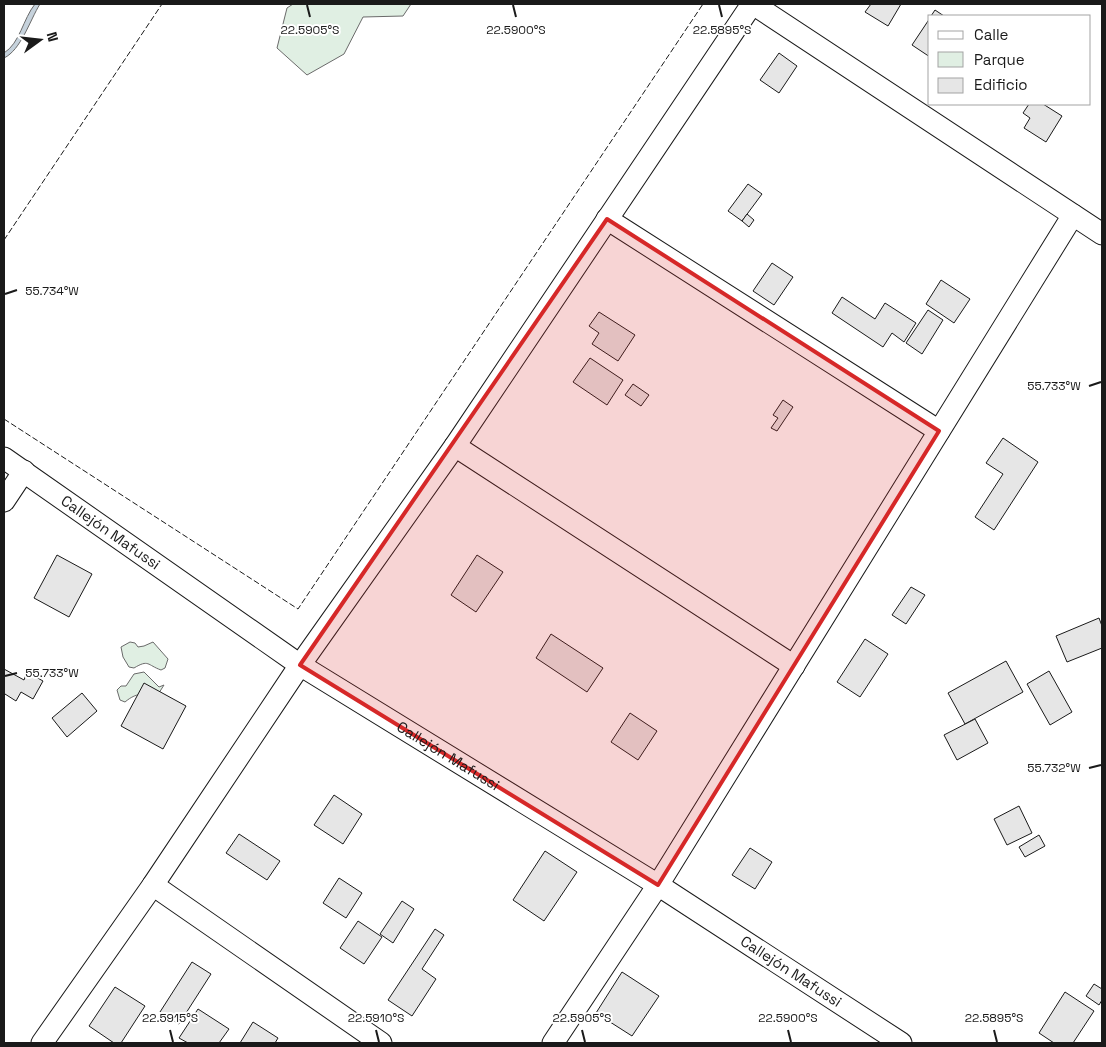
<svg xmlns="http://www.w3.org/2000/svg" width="1106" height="1047" font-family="'Space Grotesk',sans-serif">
	<rect width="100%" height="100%" fill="#fff"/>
	<g fill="#e0efe3" stroke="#6a6a6a">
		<path d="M293,4H411L403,16L363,17L344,54L307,75L277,48L287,8Z"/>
		<path d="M130,642L135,643L138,647L144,646L153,642L168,659L165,668L161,670C147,665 149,659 134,668L129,667L123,657L121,647Z"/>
		<path d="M144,672L159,687L164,685L157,696C143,694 137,692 125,702L120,700L117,690L121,686H126L134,674Z"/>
	</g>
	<path fill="#c6d2dc" stroke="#6a6a6a" d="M35,4H40C30,20 21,50 4,58V53C20,43 23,19 35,4Z"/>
	<g fill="#e6e6e6" stroke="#1a1a1a">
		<path d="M871,4H901L888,26L865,12Z"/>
		<path d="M935,10L944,16H931Z"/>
		<path d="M930,18V57L912,45Z"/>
		<path d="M779,53L797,66L779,93L760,80Z"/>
		<path d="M1029,104H1043L1062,116L1046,142L1024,128L1030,118L1023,113Z"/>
		<path d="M748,184L762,194L742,221L728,211Z"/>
		<path d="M747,214L754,220L749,227L742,221Z"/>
		<path d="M772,263L793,277L774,305L753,291Z"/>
		<path d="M941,280L970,299L954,323L926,304Z"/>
		<path d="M842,297L875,319L885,303L916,323L904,342L892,333L883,347L832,313Z"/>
		<path d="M928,310L943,320L922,354L906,343Z"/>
		<path d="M599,312L635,335L618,361L592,344L599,333L589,326Z"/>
		<path d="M590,358L623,380L607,405L573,382Z"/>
		<path d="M633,384L649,395L641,406L625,395Z"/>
		<path d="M783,400L793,407L777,431L771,428L778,418L773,415Z"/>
		<path d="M1003,438L1038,462L994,530L975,517L1003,474L986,463Z"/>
		<path d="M57,555L92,574L69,617L34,598Z"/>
		<path d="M477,555L503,572L476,612L451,595Z"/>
		<path d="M911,587L925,595L906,624L892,615Z"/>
		<path d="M1099,618L1102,626V648L1067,662L1056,636Z"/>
		<path d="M551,634L603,668L587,692L536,658Z"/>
		<path d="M865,639L888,654L860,697L837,682Z"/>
		<path d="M1006,661L1023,692L965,724L948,693Z"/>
		<path d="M4,669L24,680L27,672L43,681L33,699L21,692L16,701L5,694L4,697Z"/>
		<path d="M1049,671L1072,712L1050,725L1027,684Z"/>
		<path d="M144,683L186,706L163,749L121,726Z"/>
		<path d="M82,693L97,711L67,737L52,718Z"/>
		<path d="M630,713L657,731L638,760L611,742Z"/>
		<path d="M975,719L988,743L957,760L944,735Z"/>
		<path d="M334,795L362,814L343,844L314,825Z"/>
		<path d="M1019,806L1032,833L1007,845L994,819Z"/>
		<path d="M239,834L280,861L267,880L226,853Z"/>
		<path d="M1039,835L1045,846L1025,857L1019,847Z"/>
		<path d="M750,848L772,862L755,889L732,875Z"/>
		<path d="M545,851L577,872L544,921L513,900Z"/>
		<path d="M339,878L362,893L346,918L323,903Z"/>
		<path d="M402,901L414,909L393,943L380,934Z"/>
		<path d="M358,921L382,937L364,964L340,948Z"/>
		<path d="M435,929L444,935L422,969L436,979L412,1016L388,1000Z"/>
		<path d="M192,962L211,974L179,1024L160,1012Z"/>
		<path d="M622,972L659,996L632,1036L596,1013Z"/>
		<path d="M1094,984L1102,989V1000L1099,1005L1086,996Z"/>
		<path d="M115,987L145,1006L121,1043H114L89,1026Z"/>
		<path d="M1065,992L1094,1011L1073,1043H1054L1039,1033Z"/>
		<path d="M198,1009L229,1029L219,1043H188L179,1038Z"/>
		<path d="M253,1022L278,1038L275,1043H240Z"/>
	</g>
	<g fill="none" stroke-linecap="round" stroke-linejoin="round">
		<g stroke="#1a1a1a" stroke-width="23">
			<g id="minor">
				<path d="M753,4L1102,234"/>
				<path d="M607,219L939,431"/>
				<path d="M455,446L794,666"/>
				<path id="s1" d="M4,458L300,665L658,885L901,1043"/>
				<path d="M4,501L24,471"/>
				<path d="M153,885L381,1043"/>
				<path d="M42,1043L153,885L300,665L455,446L752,4"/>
				<path d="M553,1043L658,885L1073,215"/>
			</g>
		</g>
		<use href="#minor" stroke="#fff" stroke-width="21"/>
		<g stroke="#1a1a1a" stroke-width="1" stroke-dasharray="6 2.5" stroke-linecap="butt">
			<path d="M4,240L162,4"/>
			<path d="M4,419L298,609L703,4"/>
		</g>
	</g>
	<path fill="#d62828" fill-opacity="0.2" stroke="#d62828" stroke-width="4" stroke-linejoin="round" d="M607,219L939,431L658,885L300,665Z"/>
	<path fill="none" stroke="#1a1a1a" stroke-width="2" d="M307,5L310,17M513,5L516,17M719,5L722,17M5,294L17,290M1089,386L1101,382M5,676L17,673M1089,768L1101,765M170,1030L173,1042M376,1030L379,1042M582,1030L585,1042M788,1030L791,1042M994,1030L997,1042"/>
	<g text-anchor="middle" stroke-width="4" stroke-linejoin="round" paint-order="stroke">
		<g font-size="15" fill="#1a1a1a" stroke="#fff">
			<text dy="5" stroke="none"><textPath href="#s1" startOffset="130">Callejón Mafussi</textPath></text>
			<text dy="5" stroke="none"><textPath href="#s1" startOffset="535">Callejón Mafussi</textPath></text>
			<text dy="5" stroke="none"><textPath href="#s1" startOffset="940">Callejón Mafussi</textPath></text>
		</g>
	</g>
	<g font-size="12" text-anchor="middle" fill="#1a1a1a" stroke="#fff" stroke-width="4" stroke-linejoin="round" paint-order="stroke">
		<text x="310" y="34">22.5905°S</text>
		<text x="516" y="34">22.5900°S</text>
		<text x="722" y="34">22.5895°S</text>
		<text x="52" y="295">55.734°W</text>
		<text x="1054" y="390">55.733°W</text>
		<text x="52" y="677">55.733°W</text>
		<text x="1054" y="772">55.732°W</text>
		<text x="170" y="1022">22.5915°S</text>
		<text x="376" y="1022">22.5910°S</text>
		<text x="582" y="1022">22.5905°S</text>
		<text x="788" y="1022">22.5900°S</text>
		<text x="994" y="1022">22.5895°S</text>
	</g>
	<rect width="1106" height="1047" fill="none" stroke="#1a1a1a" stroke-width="10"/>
	<rect x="928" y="15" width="162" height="90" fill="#ffffff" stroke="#a3a3a3"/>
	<rect x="938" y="31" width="25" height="8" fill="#ffffff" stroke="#a3a3a3"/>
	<text x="974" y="40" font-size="15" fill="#1a1a1a">Calle</text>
	<rect x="938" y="52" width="25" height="15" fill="#e0efe3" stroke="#a3a3a3"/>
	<text x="974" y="65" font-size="15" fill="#1a1a1a">Parque</text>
	<rect x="938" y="78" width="25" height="15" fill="#e6e6e6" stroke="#a3a3a3"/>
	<text x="974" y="90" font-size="15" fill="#1a1a1a">Edificio</text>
	<g transform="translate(40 40) rotate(75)" stroke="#ffffff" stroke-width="4" paint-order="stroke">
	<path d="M0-4L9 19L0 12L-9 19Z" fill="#1a1a1a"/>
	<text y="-8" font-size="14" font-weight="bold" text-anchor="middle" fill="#1a1a1a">N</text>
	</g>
</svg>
